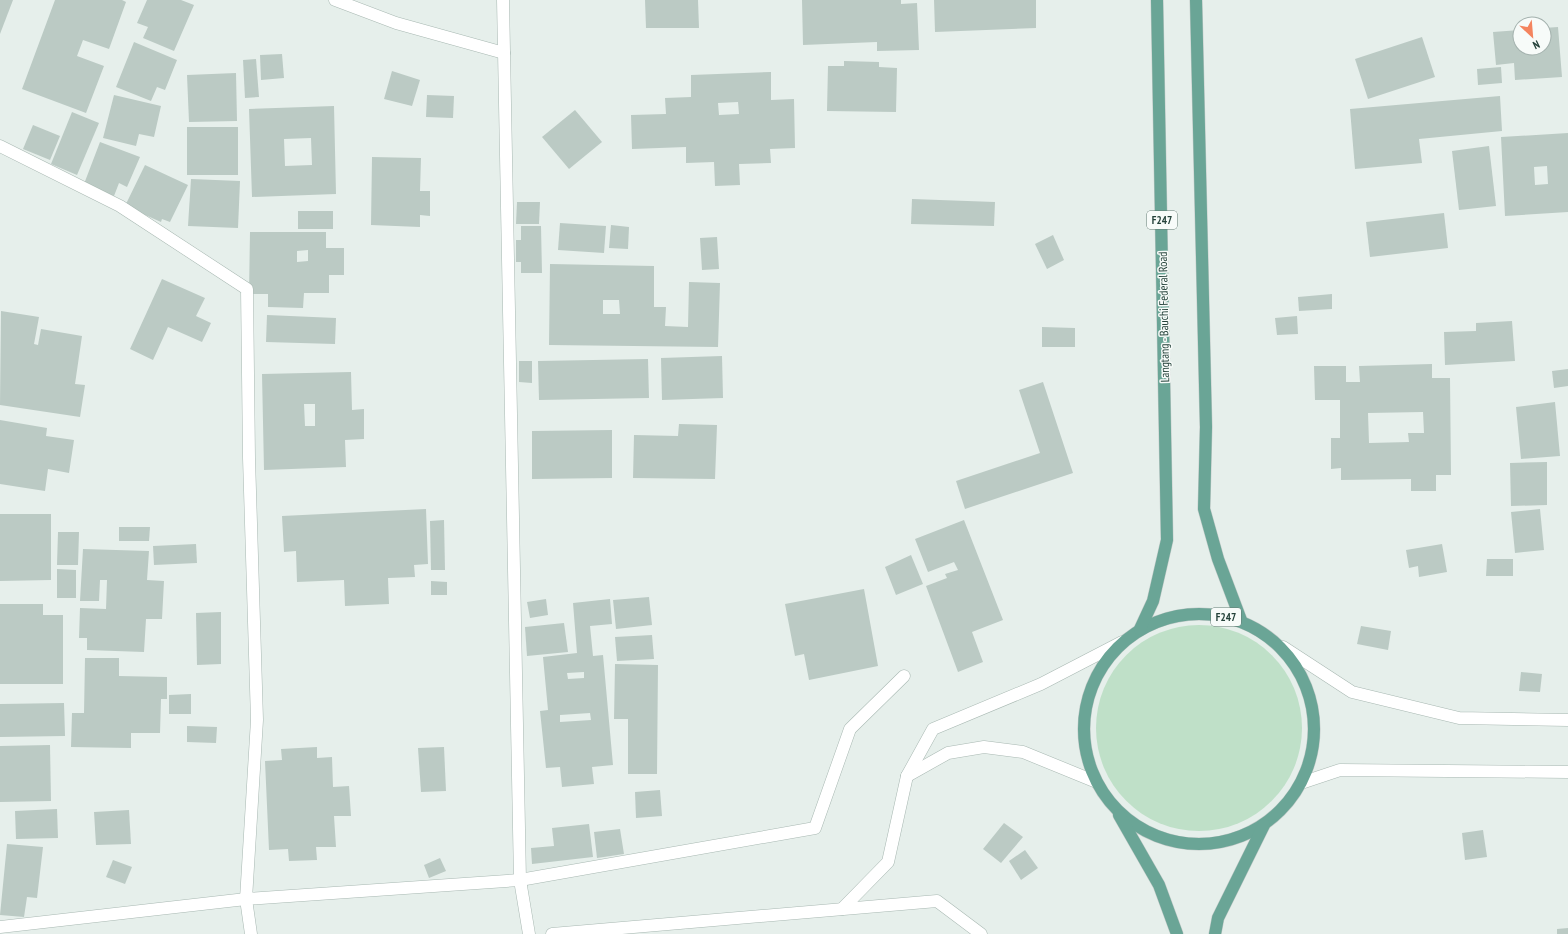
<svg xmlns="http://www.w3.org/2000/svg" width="1568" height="934" font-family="'PT Sans Narrow',sans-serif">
	<rect width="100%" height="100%" fill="#e6efeb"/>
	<circle fill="#bfe0c8" cx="1199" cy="728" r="103"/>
	<g fill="#bbcac4" fill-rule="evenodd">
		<path d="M0,0H13L0,34Z"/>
		<path d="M55,0H122L126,2L109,49L83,40L77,56L104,66L86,113L22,89Z"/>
		<path d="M147,0H181L194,5L174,51L143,38L148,27L137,23Z"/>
		<path d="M645,0H698L699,28H646Z"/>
		<path d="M802,0H901V4L917,3L919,50L877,51V42L803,45Z"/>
		<path d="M934,0H1036V28L935,32Z"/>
		<path d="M1558,27L1562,77L1515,80L1514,63L1496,65L1493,32L1520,30V48H1544V28Z"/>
		<path d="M1422,37L1435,77L1368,99L1355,59Z"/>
		<path d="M134,42L177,60L165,90L157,87L151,101L116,87Z"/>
		<path d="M282,54L284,78L261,80L260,55Z"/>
		<path d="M256,59L259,97L245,98L243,60Z"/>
		<path d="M844,61L879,62V67L897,68L896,112L827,111L828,66H844Z"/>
		<path d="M1501,67L1502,83L1478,85L1477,69Z"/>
		<path d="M392,71L420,80L412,106L384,99Z"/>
		<path d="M771,72V100L794,99L795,148L770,149L771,163L739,164L740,185L715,186L714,162L686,163V147L632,149L631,115L666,114L665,98L691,97V75ZM738,102L739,114L719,115L718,103Z"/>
		<path d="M236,73L237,121L189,122L187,75Z"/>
		<path d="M114,95L161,106L154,137L139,134L136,146L103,138Z"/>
		<path d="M427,95L454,96L453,118L426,117Z"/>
		<path d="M1500,96L1502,131L1419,139L1422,163L1355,169L1350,109Z"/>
		<path d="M334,106L336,194L252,197L249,109ZM311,138L312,165L285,166L284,139Z"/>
		<path d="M575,110L602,142L569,169L542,137Z"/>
		<path d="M72,112L99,123L77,175L51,164Z"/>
		<path d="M33,125L60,136L50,160L23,149Z"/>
		<rect x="187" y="127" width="51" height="48"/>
		<path d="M1568,133V212L1505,216L1501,137ZM1547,166L1548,184L1535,185L1534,167Z"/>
		<path d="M100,142L140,157L127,187L119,183L114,196L84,184Z"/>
		<path d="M1489,146L1496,206L1459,210L1452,151Z"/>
		<path d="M372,157L421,158L420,191H430V216L420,215V227L371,225Z"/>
		<path d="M145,165L188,185L170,222L162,219L161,222L125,206Z"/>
		<path d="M191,179L240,181L238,228L188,226Z"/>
		<path d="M912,199L995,202L994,226L911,224Z"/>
		<path d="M517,202H540L539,224H516Z"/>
		<rect x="298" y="211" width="35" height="18"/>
		<path d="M1444,213L1448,248L1370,257L1366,222Z"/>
		<path d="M560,223L606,226L604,253L558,250Z"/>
		<path d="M611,225L629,227L628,249L609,248Z"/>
		<path d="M521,226H541L542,273H521V262H516V240H521Z"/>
		<path d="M250,232H326V248H344V275H329V293H304L303,308L268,307V294H249ZM308,250V261L297,262V251Z"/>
		<path d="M1053,235L1064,260L1047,269L1035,244Z"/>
		<path d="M717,237L719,269L702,270L700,238Z"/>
		<path d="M550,264L654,266V307H666L665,326L688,327L689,282L720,283L718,347L549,345ZM603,300H619L620,314H603Z"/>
		<path d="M162,279L205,298L196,316L211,323L202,342L168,327L153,360L130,349Z"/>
		<path d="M1332,294V309L1299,311L1298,297Z"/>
		<path d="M1,311L39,317L34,344L38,345L41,329L82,336L75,384L85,385L80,417L0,405Z"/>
		<path d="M267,315L336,318L335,344L266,342Z"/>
		<path d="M1297,316L1298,334L1277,335L1275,318Z"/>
		<path d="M1512,321L1515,361L1445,365L1444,332L1476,331V323Z"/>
		<path d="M1042,327L1075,328V347H1042Z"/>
		<path d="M722,356L723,398L662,400L661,358Z"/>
		<path d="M648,359L649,398L539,400L538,361Z"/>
		<path d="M519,361H532V383L519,382Z"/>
		<path d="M1432,364V378H1450L1451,475H1436V491H1411V479L1341,480V468L1331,469V438H1340V400H1315L1314,366H1346V382H1360L1359,366ZM1423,412L1424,433H1408L1409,442L1369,443L1368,413Z"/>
		<path d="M1568,369V386L1554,388L1552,371Z"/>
		<path d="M351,372L352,410L364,409V439L345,440L346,467L264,470L262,374ZM304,404H315V426H305Z"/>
		<path d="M1043,382L1073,473L965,509L956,481L1040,453L1019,390Z"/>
		<path d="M1555,402L1560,456L1521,459L1516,407Z"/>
		<path d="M0,420L47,428L46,436L74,440L69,473L48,469L45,491L0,484Z"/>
		<path d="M679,424L717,425L715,479L633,478L634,435L678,436Z"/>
		<path d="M612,430V478L532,479V431Z"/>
		<path d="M1547,462V505L1511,506L1510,463Z"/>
		<path d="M426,509L428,564L414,565L415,577L388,578L389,604L345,606L344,580L297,582L296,551L284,552L282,516Z"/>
		<path d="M1540,509L1544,550L1515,553L1511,512Z"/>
		<path d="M0,514H51V580L0,581Z"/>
		<path d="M444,520L445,570H431L430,521Z"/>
		<path d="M964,520L1003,620L972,632L983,662L958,672L926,586L947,578L945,574L958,570L954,562L928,572L915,539Z"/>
		<path d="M119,527H150L149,541H119Z"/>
		<path d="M58,532H79L78,565H57Z"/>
		<path d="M196,544L197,563L154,565L153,546Z"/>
		<path d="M1442,544L1447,572L1419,577L1418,566L1409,568L1406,550Z"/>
		<path d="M83,549L149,551L147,580L164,581L162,619H146L144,652L87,650V638H79L80,608L106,609L107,580H100L99,601H80Z"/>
		<path d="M911,555L923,584L896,595L885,567Z"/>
		<path d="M1487,559H1513V576H1486Z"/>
		<path d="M57,569L76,570V598H57Z"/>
		<path d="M431,581L447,582V595H431Z"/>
		<path d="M864,589L878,666L809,680L804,654L795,656L785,604Z"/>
		<path d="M649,597L652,625L616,629L613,600Z"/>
		<path d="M546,599L548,615L530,618L527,602Z"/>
		<path d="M610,599L612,624L590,626L593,656L603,655L613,765L592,767L594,784L562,787L560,767L546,768L540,711L548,710L543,657L577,653L573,603ZM584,672V678L568,679L567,673ZM590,713L591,720L560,722V715Z"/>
		<path d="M0,604H43V615H63V684H0Z"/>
		<path d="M221,612V664L197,665L196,613Z"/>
		<path d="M564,623L568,652L527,656L525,627Z"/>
		<path d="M1361,626L1391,631L1388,650L1357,644Z"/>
		<path d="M652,635L654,659L617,661L615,637Z"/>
		<path d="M85,658H119V676L167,677V699H161L160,733H131V748L71,747L72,713H84Z"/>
		<path d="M615,664L658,665L657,774H628V719H614Z"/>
		<path d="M1521,672L1542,674L1540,692L1519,691Z"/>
		<path d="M191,694V714H169V695Z"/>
		<path d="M64,703L65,736L0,737V704Z"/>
		<path d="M187,726L217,727L216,743L187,742Z"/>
		<path d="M50,745L51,801L0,802V746Z"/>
		<path d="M317,747V758L332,757L333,787L349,786L351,816H334L336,847H316L317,860L289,861L288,849L269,850L265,761L282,760L281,749Z"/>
		<path d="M444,747L446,791L421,792L418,748Z"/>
		<path d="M660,790L662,816L636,818L635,792Z"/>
		<path d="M57,809L58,838L16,839L15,811Z"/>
		<path d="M129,810L131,844L96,845L94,812Z"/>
		<path d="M1004,823L1023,837L1001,863L983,849Z"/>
		<path d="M589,824L593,857L532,864L531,848L554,846L552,828Z"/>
		<path d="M620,829L624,854L597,858L594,832Z"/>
		<path d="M1483,830L1487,857L1465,860L1462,833Z"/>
		<path d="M7,844L43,847L37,898L27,897L24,917L0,915Z"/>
		<path d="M1025,850L1038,868L1021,880L1009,861Z"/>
		<path d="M440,858L446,871L429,878L424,865Z"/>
		<path d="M113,860L132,867L125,884L106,877Z"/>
		<path d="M1568,928V934H1557V929Z"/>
	</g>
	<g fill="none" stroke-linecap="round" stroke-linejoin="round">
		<g stroke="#a8b8b2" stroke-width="13">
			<g id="minor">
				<path d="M335,0L396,23L504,53"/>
				<path d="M503,0L520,880L529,934"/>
				<path d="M0,146L120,206L247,289L249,458L257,720L246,899L251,934"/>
				<path d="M907,776L948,753L984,747L1023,752L1094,781"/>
				<path d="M842,909L888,862L907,776L933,729L1041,684L1122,642"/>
				<path d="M0,927L246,899L520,880L815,828L850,729L904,676"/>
				<path d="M552,934L937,901L981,934"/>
			</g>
		</g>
		<g stroke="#a8b8b2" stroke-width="13">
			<g id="tertiary">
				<path d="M1283,647L1352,692L1459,718L1568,720"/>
				<path d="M1301,783L1340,770L1568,772"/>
			</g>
		</g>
		<g stroke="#c2cac8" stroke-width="13">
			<g id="primary">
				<path d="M1196,0L1206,427L1204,509L1218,559L1241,620"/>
				<circle cx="1199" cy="729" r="115"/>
				<path d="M1140,629L1153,601L1167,540L1157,0"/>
				<path d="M1119,815L1159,885L1177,934"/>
				<path d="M1215,934L1218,918L1264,825"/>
			</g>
		</g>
		<use href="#minor" stroke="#fff" stroke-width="12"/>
		<use href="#tertiary" stroke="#fff" stroke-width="12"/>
		<use href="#primary" stroke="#6aa596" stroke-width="12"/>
	</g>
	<g text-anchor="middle" stroke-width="3" stroke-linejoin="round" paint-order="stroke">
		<g fill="#f7fbf9" stroke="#637a73" stroke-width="1">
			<rect x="1147" y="211" width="30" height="18" rx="3"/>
			<rect x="1211" y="608" width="30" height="18" rx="3"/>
		</g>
		<g font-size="11" font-weight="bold" fill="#24423a">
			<text x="1162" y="224">F247</text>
			<text x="1226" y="621">F247</text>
		</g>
		<g font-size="12" fill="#24423a" stroke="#f7fbf9">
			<text transform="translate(1164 317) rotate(-91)" y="4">Langtang - Bauchi Federal Road</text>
		</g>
	</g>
	<g transform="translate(1532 36) rotate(154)"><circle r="19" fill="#f7fbf9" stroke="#a3b1ad"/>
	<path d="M0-3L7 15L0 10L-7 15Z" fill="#f4845f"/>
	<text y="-6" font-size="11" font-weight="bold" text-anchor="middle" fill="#24423a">N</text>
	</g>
</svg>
